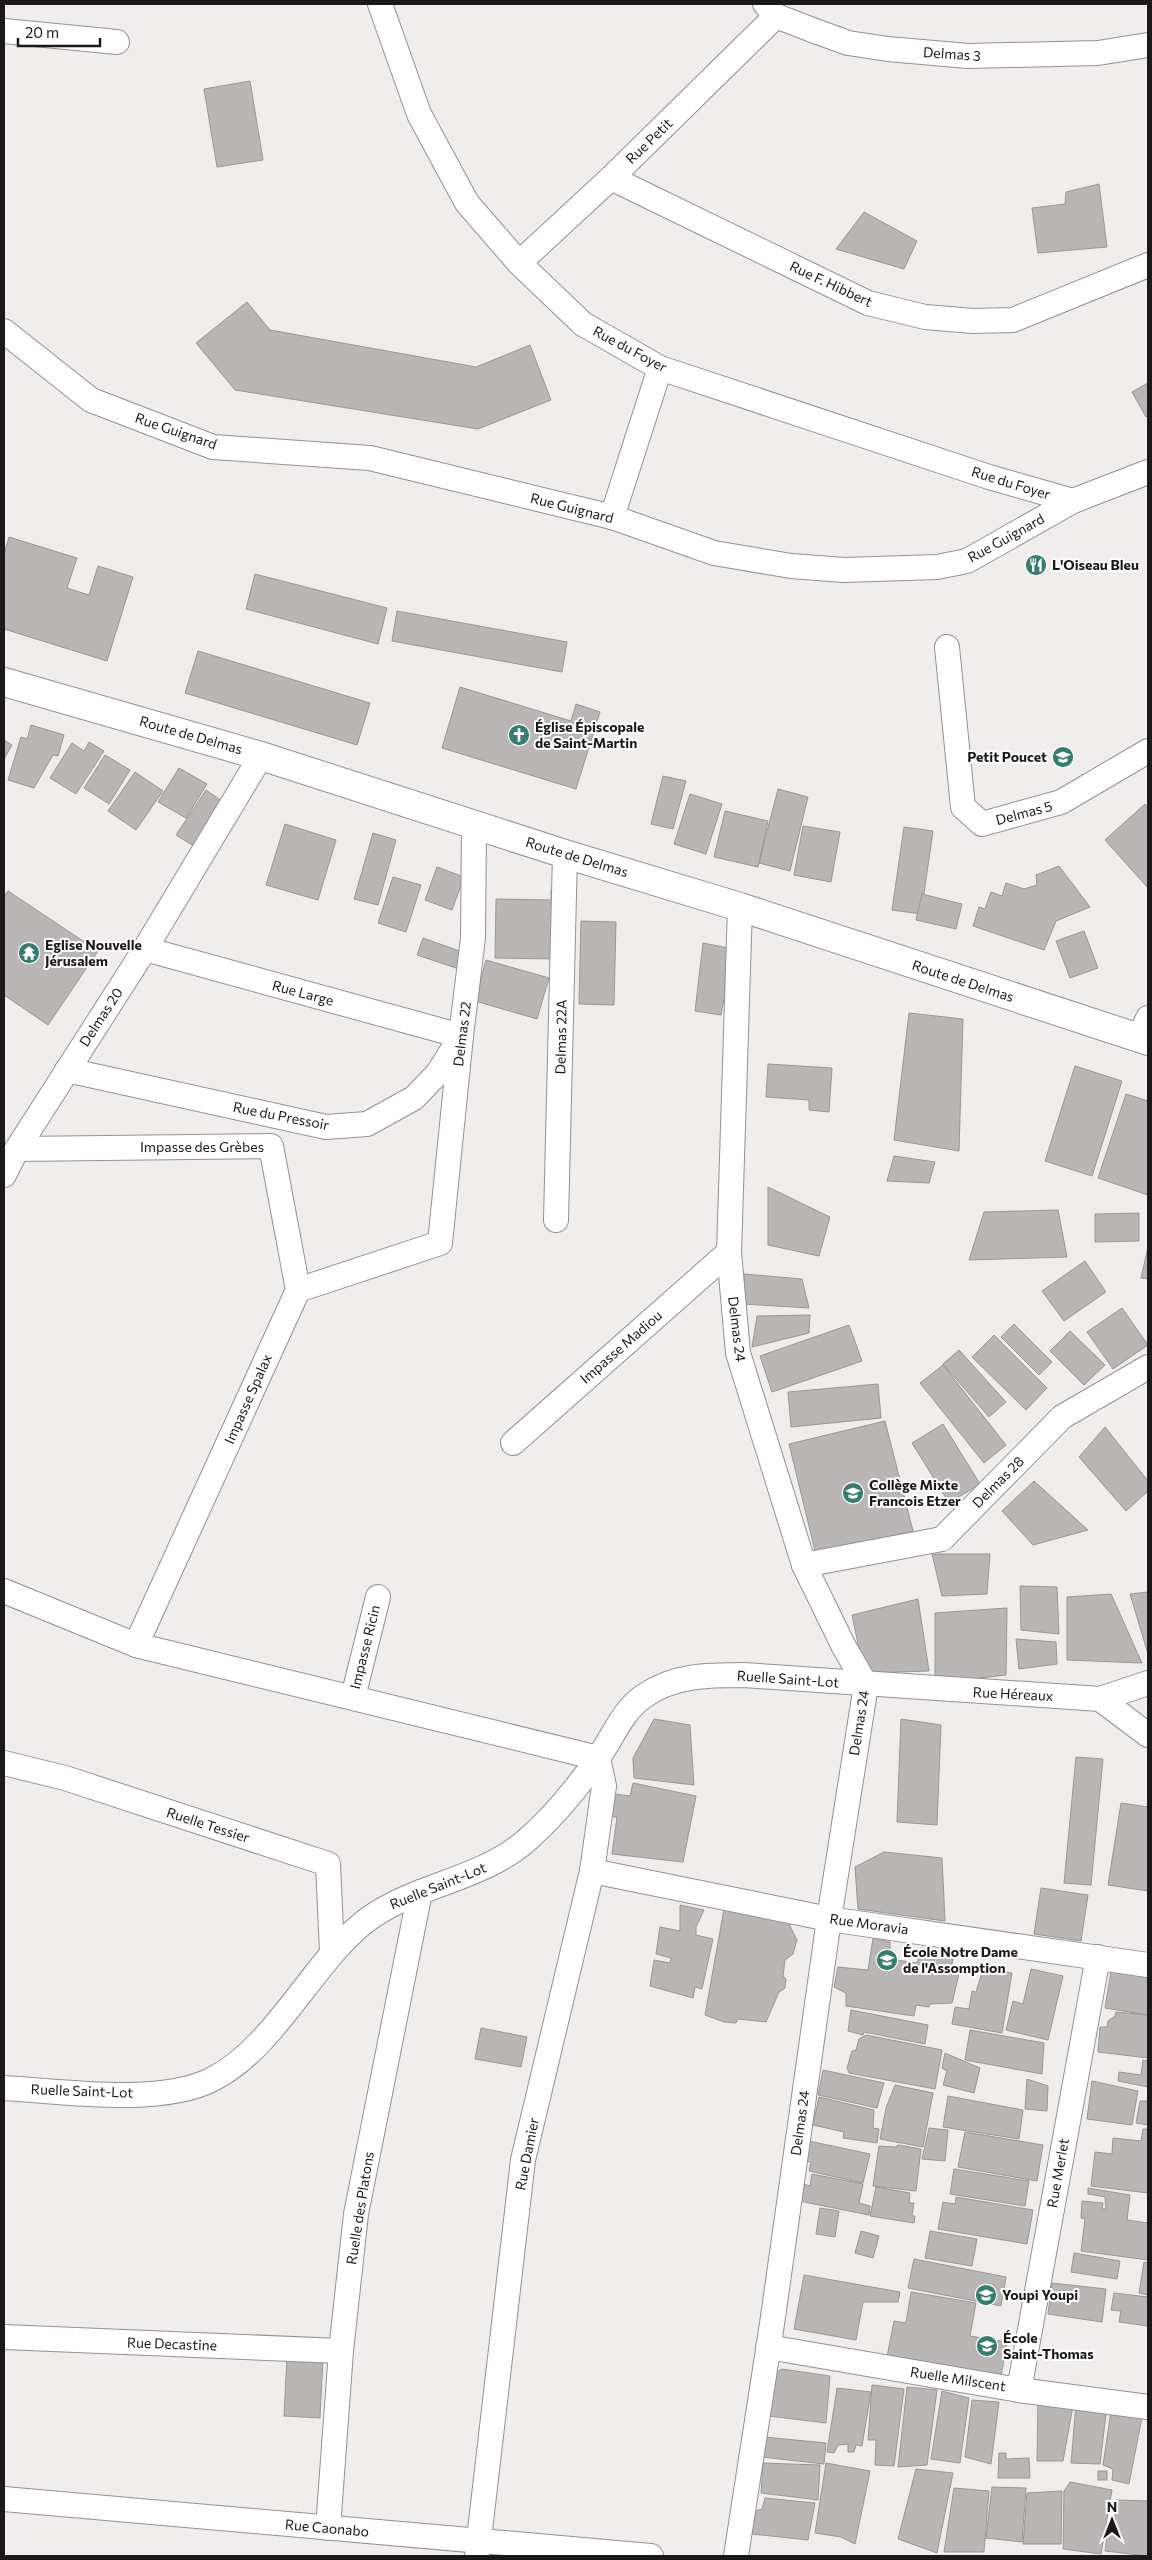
<svg xmlns="http://www.w3.org/2000/svg" width="1152" height="2560" font-family="Commissioner,sans-serif">
	<rect width="100%" height="100%" fill="#f1edec"/>
	<g fill="#bab6b5" stroke="#9a9695">
		<path d="M250,81L263,160L217,167L204,89Z"/>
		<path d="M1099,184L1107,247L1038,253L1032,208L1065,204L1066,192Z"/>
		<path d="M864,212L917,241L904,269L836,249Z"/>
		<path d="M247,302L270,330L476,367L530,345L551,400L478,429L235,390L196,343Z"/>
		<path d="M1148,383V416L1146,417L1132,392Z"/>
		<path d="M9,537L77,558L67,588L89,595L98,566L133,577L107,661L4,629V554Z"/>
		<path d="M255,574L387,608L378,644L246,609Z"/>
		<path d="M397,611L567,642L562,672L392,641Z"/>
		<path d="M198,651L370,703L357,745L185,693Z"/>
		<path d="M460,687L571,721L576,704L600,712L576,789L442,748Z"/>
		<path d="M31,725L64,735L58,756L53,755L34,788L8,780L21,737L27,739Z"/>
		<path d="M4,740L12,745L4,759Z"/>
		<path d="M89,742L104,751L76,794L50,778L72,743L84,751Z"/>
		<path d="M105,755L130,770L109,804L84,788Z"/>
		<path d="M179,768L207,784L186,818L158,802Z"/>
		<path d="M135,772L163,791L136,830L108,811Z"/>
		<path d="M663,776L686,781L673,829L651,824Z"/>
		<path d="M778,789L808,797L790,871L759,863Z"/>
		<path d="M206,790L229,806L200,850L176,835Z"/>
		<path d="M690,794L722,804L706,854L674,844Z"/>
		<path d="M1145,804L1148,808V888L1105,840Z"/>
		<path d="M725,811L768,821L758,867L714,857Z"/>
		<path d="M285,824L336,840L318,900L266,885Z"/>
		<path d="M803,826L840,832L831,882L794,875Z"/>
		<path d="M904,827L933,831L921,914L892,910Z"/>
		<path d="M373,833L396,840L378,905L354,899Z"/>
		<path d="M1059,866L1090,907L1056,921L1044,950L973,926L979,907L985,909L991,892L1002,896L1006,883L1024,889L1037,885L1036,875Z"/>
		<path d="M437,867L464,877L452,910L425,900Z"/>
		<path d="M393,877L421,885L406,932L378,923Z"/>
		<path d="M551,890H559L558,959L495,958L496,899L551,900Z"/>
		<path d="M8,891L98,951L48,1025L4,995V897Z"/>
		<path d="M922,894L962,904L956,929L916,920Z"/>
		<path d="M581,921L616,922L614,1005L579,1004Z"/>
		<path d="M1084,931L1098,968L1070,978L1056,941Z"/>
		<path d="M423,938L468,954L462,970L417,955Z"/>
		<path d="M703,943L733,949L721,1015L695,1011Z"/>
		<path d="M486,960L549,978L537,1019L475,1001Z"/>
		<path d="M909,1013L963,1019L959,1151L894,1140Z"/>
		<path d="M768,1064L832,1068L829,1112L809,1110V1100L766,1097Z"/>
		<path d="M1075,1066L1122,1081L1092,1176L1045,1161Z"/>
		<path d="M1126,1094L1148,1101V1195L1098,1178Z"/>
		<path d="M894,1156L935,1162L929,1183L887,1181Z"/>
		<path d="M768,1187L830,1217L819,1256L768,1245Z"/>
		<path d="M1058,1210L1067,1257L969,1260L984,1212Z"/>
		<path d="M1139,1213V1241L1095,1242V1214Z"/>
		<path d="M1148,1247V1279L1141,1278Z"/>
		<path d="M1085,1261L1106,1292L1064,1321L1042,1291Z"/>
		<path d="M744,1274L802,1279L809,1308L743,1304Z"/>
		<path d="M1122,1308L1148,1345L1113,1369L1087,1332Z"/>
		<path d="M810,1315L809,1333L752,1347L757,1316Z"/>
		<path d="M1014,1324L1052,1362L1039,1375L1001,1337Z"/>
		<path d="M849,1325L862,1361L772,1392L760,1356Z"/>
		<path d="M1070,1331L1105,1365L1084,1385L1050,1351Z"/>
		<path d="M994,1335L1047,1388L1026,1410L972,1357Z"/>
		<path d="M959,1350L1006,1402L989,1417L943,1364Z"/>
		<path d="M943,1365L1006,1445L984,1463L920,1383Z"/>
		<path d="M878,1384L881,1418L791,1427L788,1392Z"/>
		<path d="M885,1421L913,1531L816,1555L789,1444Z"/>
		<path d="M943,1424L980,1484L949,1503L912,1443Z"/>
		<path d="M1105,1427L1148,1481V1491L1126,1511L1079,1457Z"/>
		<path d="M1034,1481L1088,1530L1033,1545L1002,1511Z"/>
		<path d="M932,1554H990L987,1594L942,1596Z"/>
		<path d="M1020,1586L1057,1587L1059,1634L1021,1630Z"/>
		<path d="M1148,1592V1654L1130,1594Z"/>
		<path d="M1111,1594L1142,1663L1067,1660V1597Z"/>
		<path d="M918,1599L929,1671L864,1673L852,1615Z"/>
		<path d="M1007,1608L1006,1675L935,1683V1613Z"/>
		<path d="M1016,1639L1056,1642L1057,1664L1019,1669Z"/>
		<path d="M654,1719L690,1725L694,1785L634,1778L633,1758Z"/>
		<path d="M901,1719L941,1725L937,1825L897,1822Z"/>
		<path d="M1076,1757L1103,1759L1091,1885L1064,1883Z"/>
		<path d="M633,1783L696,1796L683,1862L612,1854L617,1817H612L614,1794L630,1796Z"/>
		<path d="M1121,1803L1148,1807V1891L1108,1885Z"/>
		<path d="M884,1852L942,1858L945,1921L858,1909L855,1867Z"/>
		<path d="M1041,1888L1088,1895L1081,1941L1034,1934Z"/>
		<path d="M680,1905L704,1910L696,1927V1935L713,1939L702,1989L695,1987L693,1998L650,1986L654,1960L670,1963L671,1958L656,1954L660,1927L680,1931Z"/>
		<path d="M724,1909L790,1919V1926L797,1940L793,1954L785,1960L783,1976L786,1979L785,1988L779,1992L766,2022L738,2019L736,2023L724,2022L705,2015Z"/>
		<path d="M873,1938L890,1942V1959L917,1963L921,1948L954,1955L950,1973L959,1974L952,2003L930,2004L929,2007L916,2005L914,2016L846,2006V1993L834,1987L838,1967L868,1970Z"/>
		<path d="M983,1969L1012,1973L1002,2033L952,2024L955,2007L969,2009L972,1991L976,1992Z"/>
		<path d="M1031,1969L1063,1976L1048,2040L1006,2030L1013,2001L1023,2004Z"/>
		<path d="M1111,1971L1148,1977V2015L1105,2008Z"/>
		<path d="M851,2010L928,2025L925,2044L864,2032L863,2035L848,2031Z"/>
		<path d="M1116,2012L1148,2015V2058L1098,2052L1100,2027H1107L1108,2021L1115,2016Z"/>
		<path d="M481,2028L527,2037L521,2067L475,2059Z"/>
		<path d="M970,2030L1044,2043L1042,2074L965,2060Z"/>
		<path d="M866,2035L942,2050L935,2089L849,2073L847,2068L852,2051L856,2050L859,2039Z"/>
		<path d="M945,2053L980,2068L974,2093L943,2085L947,2071L942,2068Z"/>
		<path d="M1143,2060L1148,2061V2087L1118,2081L1119,2072L1141,2075Z"/>
		<path d="M823,2070L884,2083L877,2108L818,2095Z"/>
		<path d="M1027,2079L1048,2086L1047,2111L1025,2109Z"/>
		<path d="M1092,2081L1138,2091L1132,2125L1087,2119Z"/>
		<path d="M895,2085L933,2093L923,2147L880,2139L886,2108Z"/>
		<path d="M948,2096L1023,2110L1019,2139L943,2127Z"/>
		<path d="M819,2097L874,2110L873,2128L879,2129L877,2143L843,2138L844,2132L813,2125Z"/>
		<path d="M1140,2101H1148V2125L1136,2123Z"/>
		<path d="M929,2128L948,2130L945,2161L922,2159Z"/>
		<path d="M1143,2129H1148V2193L1091,2186L1095,2152L1112,2154L1113,2138L1141,2141Z"/>
		<path d="M965,2132L1043,2145L1037,2181L958,2167Z"/>
		<path d="M809,2141L870,2154L863,2183L809,2171L811,2162L805,2161Z"/>
		<path d="M898,2145L921,2149L916,2191L873,2186L879,2146L896,2147Z"/>
		<path d="M954,2169L1029,2181L1025,2206L950,2194Z"/>
		<path d="M812,2174L863,2184L859,2203L870,2206L869,2215L799,2201L803,2184L810,2186Z"/>
		<path d="M876,2187L910,2193L909,2203H914L912,2216H915L914,2223L870,2216Z"/>
		<path d="M1088,2188L1130,2195L1127,2220L1148,2223V2260L1081,2251L1085,2219L1081,2218L1082,2201L1103,2203L1102,2209H1106L1105,2197L1088,2194Z"/>
		<path d="M956,2197L1033,2210L1027,2244L938,2229L943,2202L955,2204Z"/>
		<path d="M820,2208L839,2211L835,2237L816,2234Z"/>
		<path d="M861,2231L879,2236L873,2258L855,2253Z"/>
		<path d="M930,2231L977,2239L972,2266L925,2258Z"/>
		<path d="M1074,2253L1120,2261L1117,2279L1071,2272Z"/>
		<path d="M914,2259L1006,2277L1001,2306L908,2288Z"/>
		<path d="M1144,2262L1148,2263V2295L1139,2293Z"/>
		<path d="M804,2275L900,2292L898,2302H863L856,2340L794,2329Z"/>
		<path d="M1052,2283L1106,2289L1102,2322L1048,2314Z"/>
		<path d="M911,2292L976,2303L970,2336L1007,2342L1001,2377L887,2357L894,2321L906,2323Z"/>
		<path d="M1114,2293L1148,2297V2326L1119,2322L1121,2311L1111,2310Z"/>
		<path d="M287,2357L323,2359L320,2418L284,2416Z"/>
		<path d="M782,2369L830,2376L826,2423L769,2416L775,2384V2373Z"/>
		<path d="M872,2385L904,2389L894,2466L875,2465L876,2440H868Z"/>
		<path d="M907,2387L937,2390L927,2465L898,2467Z"/>
		<path d="M837,2388L871,2392L862,2446L856,2445L854,2452H848V2444L838,2445L834,2453L827,2452Z"/>
		<path d="M942,2391L969,2398L960,2463L931,2459Z"/>
		<path d="M972,2400L999,2402L991,2464L965,2457Z"/>
		<path d="M1038,2400L1073,2406L1063,2461H1037Z"/>
		<path d="M1076,2404L1107,2406L1100,2464L1071,2463Z"/>
		<path d="M1111,2411L1142,2417L1129,2484L1112,2480L1113,2469L1103,2465Z"/>
		<path d="M764,2437L826,2443L824,2464L762,2457Z"/>
		<path d="M999,2453H1006V2459L1029,2458L1030,2478H998Z"/>
		<path d="M763,2463L820,2465L818,2500L761,2493Z"/>
		<path d="M826,2463L870,2471L855,2544L841,2537L815,2533Z"/>
		<path d="M916,2469L953,2473L937,2553L898,2539Z"/>
		<rect x="1098" y="2471" width="9" height="9"/>
		<path d="M1070,2482L1112,2490L1101,2554L1063,2549L1064,2491Z"/>
		<path d="M992,2487L1026,2488L1022,2542L986,2538Z"/>
		<path d="M954,2488L989,2491L984,2552H944Z"/>
		<path d="M1062,2491L1061,2544H1023L1027,2493Z"/>
		<path d="M765,2498L815,2503L808,2540L752,2534L755,2511L762,2509Z"/>
		<path d="M1116,2500L1148,2501V2556L1105,2551L1108,2529L1114,2530Z"/>
	</g>
	<g fill="none" stroke-linecap="round" stroke-linejoin="round">
		<g stroke="#94908f" stroke-width="26">
			<g id="minor">
				<path d="M380,4L419,114L467,203L519,263L583,324L660,368L989,477L1073,501"/>
				<path d="M765,4L776,16L815,31L848,43L888,49L968,56L1098,53L1148,45"/>
				<path d="M4,31L117,42"/>
				<path d="M611,178L868,303L925,317L973,321L1013,320L1148,265"/>
				<path d="M519,263L611,178L776,16"/>
				<path d="M4,331L91,400L213,447L370,458L612,517L714,553L791,566L844,570L937,567L967,561L1073,501L1148,472"/>
				<path d="M612,517L660,368"/>
				<path d="M947,647L963,807L982,824L1061,802L1148,751"/>
				<path d="M1139,1038L1148,1018"/>
				<path d="M67,1070L326,1127L367,1124L414,1098L438,1073L461,1036L145,949"/>
				<path d="M17,1149L271,1146L298,1290"/>
				<path d="M4,1175L17,1149L145,949L261,756"/>
				<path d="M556,1220L565,854"/>
				<path d="M513,1443L729,1252"/>
				<path d="M804,1565L942,1539L1062,1417L1148,1367"/>
				<path d="M4,1591L136,1645L598,1758L604,1786L592,1871L523,2160L477,2556"/>
				<path d="M136,1645L298,1290L440,1243L461,1036L473,938L474,825"/>
				<path d="M353,1697L378,1597"/>
				<path d="M1100,1699L1148,1683"/>
				<path d="M4,1763L65,1778L328,1864L332,1952"/>
				<path d="M592,1871L829,1919L1148,1965"/>
				<path d="M4,2088C62,2091 158,2106 211,2080C271,2050 306,1975 355,1930C403,1885 477,1884 527,1840C553,1817 578,1787 598,1758C613,1737 622,1711 644,1696C674,1675 708,1675 744,1675L1100,1699L1148,1735"/>
				<path d="M4,2337L341,2351"/>
				<path d="M768,2347L1019,2390L1148,2407"/>
				<path d="M1019,2390L1098,1957"/>
				<path d="M4,2499L651,2556"/>
				<path d="M328,2528L341,2351L356,2214L420,1892"/>
				<path d="M736,2556L772,2324L829,1919L866,1685L843,1645L804,1565L738,1353L729,1252L740,907"/>
			</g>
		</g>
		<g stroke="#94908f" stroke-width="30">
			<path id="primary" d="M4,682L261,756L565,854L740,907L1148,1041"/>
		</g>
		<use href="#minor" stroke="#fff" stroke-width="24"/>
		<use href="#primary" stroke="#fff" stroke-width="28"/>
	</g>
	<defs>
		<g id="restaurant-disc" transform="scale(1.125)"><circle r="9.5" fill="#387c6f" stroke="#fff"/><path d="M-5-6h1v4h1v-4h1v4h1v-4h1v5L-1.5 .5V6h-2V.5L-5-1ZM5-6V6H3V1.5H1.5Q1.5-4 5-6Z" fill="#fff"/></g>
		<g id="church-disc" transform="scale(1.125)"><circle r="9.5" fill="#387c6f" stroke="#fff"/><path d="M-1.2-6h2.4v3.5h3.3v2.4h-3.3V6h-2.4V-.1h-3.3v-2.4h3.3Z" fill="#fff"/></g>
		<g id="school-disc" transform="scale(1.125)"><circle r="9.5" fill="#387c6f" stroke="#fff"/><path d="M0-5L7-2L0 1L-7-2ZM-4 1L0 2.5L4 1V4Q0 6-4 4Z" fill="#fff"/></g>
		<g id="temple-disc" transform="scale(1.125)"><circle r="9.5" fill="#387c6f" stroke="#fff"/><path d="M0-6L5-2H3V0L6.5 2.5H4V6H1.5V3h-3V6H-4V2.5H-6.5L-3 0V-2H-5Z" fill="#fff"/></g>
		<g id="university-disc" transform="scale(1.125)"><circle r="9.5" fill="#387c6f" stroke="#fff"/><path d="M0-5L7-2L0 1L-7-2ZM-4 1L0 2.5L4 1V4Q0 6-4 4Z" fill="#fff"/></g>
	</defs>
	<g fill-rule="evenodd">
		<use href="#restaurant-disc" x="1036" y="565"/>
		<use href="#church-disc" x="519" y="735"/>
		<use href="#school-disc" x="1063" y="757"/>
		<use href="#temple-disc" x="29" y="953"/>
		<use href="#university-disc" x="853" y="1493"/>
		<use href="#school-disc" x="887" y="1960"/>
		<use href="#school-disc" x="986" y="2295"/>
		<use href="#school-disc" x="987" y="2346"/>
	</g>
	<g text-anchor="middle" stroke-width="4" stroke-linejoin="round" paint-order="stroke">
		<g font-size="14" fill="#1a1818" stroke="#fff">
			<text transform="translate(952 54) rotate(4)" y="5">Delmas 3</text>
			<text transform="translate(649 141) rotate(-44)" y="5">Rue Petit</text>
			<text transform="translate(831 284) rotate(25)" y="5">Rue F. Hibbert</text>
			<text transform="translate(630 349) rotate(28)" y="5">Rue du Foyer</text>
			<text transform="translate(176 431) rotate(19)" y="5">Rue Guignard</text>
			<text transform="translate(1011 483) rotate(17)" y="5">Rue du Foyer</text>
			<text transform="translate(572 508) rotate(14)" y="5">Rue Guignard</text>
			<text transform="translate(1006 538) rotate(-29)" y="5">Rue Guignard</text>
			<text transform="translate(191 735) rotate(16)" y="5">Route de Delmas</text>
			<text transform="translate(1024 813) rotate(-15)" y="5">Delmas 5</text>
			<text transform="translate(577 857) rotate(17)" y="5">Route de Delmas</text>
			<text transform="translate(963 981) rotate(18)" y="5">Route de Delmas</text>
			<text transform="translate(303 993) rotate(15)" y="5">Rue Large</text>
			<text transform="translate(101 1017) rotate(-57)" y="5">Delmas 20</text>
			<text transform="translate(462 1034) rotate(-83)" y="5">Delmas 22</text>
			<text transform="translate(561 1037) rotate(-89)" y="5">Delmas 22A</text>
			<text transform="translate(281 1116) rotate(11)" y="5">Rue du Pressoir</text>
			<text x="202" y="1152">Impasse des Grèbes</text>
			<text transform="translate(737 1329) rotate(83)" y="5">Delmas 24</text>
			<text transform="translate(621 1347) rotate(-41)" y="5">Impasse Madiou</text>
			<text transform="translate(248 1399) rotate(-66)" y="5">Impasse Spalax</text>
			<text transform="translate(998 1482) rotate(-45)" y="5">Delmas 28</text>
			<text transform="translate(365 1647) rotate(-76)" y="5">Impasse Ricin</text>
			<text transform="translate(788 1679) rotate(4)" y="5">Ruelle Saint-Lot</text>
			<text transform="translate(1013 1694) rotate(3)" y="5">Rue Héreaux</text>
			<text transform="translate(859 1723) rotate(-81)" y="5">Delmas 24</text>
			<text transform="translate(208 1825) rotate(18)" y="5">Ruelle Tessier</text>
			<text transform="translate(438 1886) rotate(-22)" y="5">Ruelle Saint-Lot</text>
			<text transform="translate(869 1924) rotate(8)" y="5">Rue Moravia</text>
			<text transform="translate(82 2091) rotate(2)" y="5">Ruelle Saint-Lot</text>
			<text transform="translate(800 2123) rotate(-82)" y="5">Delmas 24</text>
			<text transform="translate(527 2154) rotate(-79)" y="5">Rue Damier</text>
			<text transform="translate(1058 2173) rotate(-80)" y="5">Rue Merlet</text>
			<text transform="translate(360 2208) rotate(-81)" y="5">Ruelle des Platons</text>
			<text transform="translate(172 2344) rotate(2)" y="5">Rue Decastine</text>
			<text transform="translate(958 2379) rotate(9)" y="5">Ruelle Milscent</text>
			<text transform="translate(327 2528) rotate(5)" y="5">Rue Caonabo</text>
		</g>
		<g font-size="14" font-weight="bold" fill="#1a1818" stroke="#fff" text-anchor="start">
			<text x="1052" y="570">L'Oiseau Bleu</text>
			<text x="535" y="732">Église Épiscopale<tspan x="535" dy="16">de Saint-Martin</tspan></text>
			<text x="1047" y="762" text-anchor="end">Petit Poucet</text>
			<text x="45" y="950">Eglise Nouvelle<tspan x="45" dy="16">Jérusalem</tspan></text>
			<text x="869" y="1490">Collège Mixte<tspan x="869" dy="16">Francois Etzer</tspan></text>
			<text x="903" y="1957">École Notre Dame<tspan x="903" dy="16">de l'Assomption</tspan></text>
			<text x="1002" y="2300">Youpi Youpi</text>
			<text x="1003" y="2343">École<tspan x="1003" dy="16">Saint-Thomas</tspan></text>
		</g>
	</g>
	<rect width="1152" height="2560" fill="none" stroke="#1a1818" stroke-width="10"/>
	<g transform="translate(1112 2520)" stroke="#ffffff" stroke-width="4" paint-order="stroke">
	<path d="M0-4L9 19L0 12L-9 19Z" fill="#1a1818"/>
	<text y="-8" font-size="14" font-weight="bold" text-anchor="middle" fill="#1a1818">N</text>
	</g>
	<path d="M18 38v8h82v-8" fill="none" stroke="#1a1818" stroke-width="2.5"/>
	<text x="25" y="38" font-size="15" fill="#1a1818" stroke="#ffffff" stroke-width="4" paint-order="stroke">20 m</text>
</svg>
